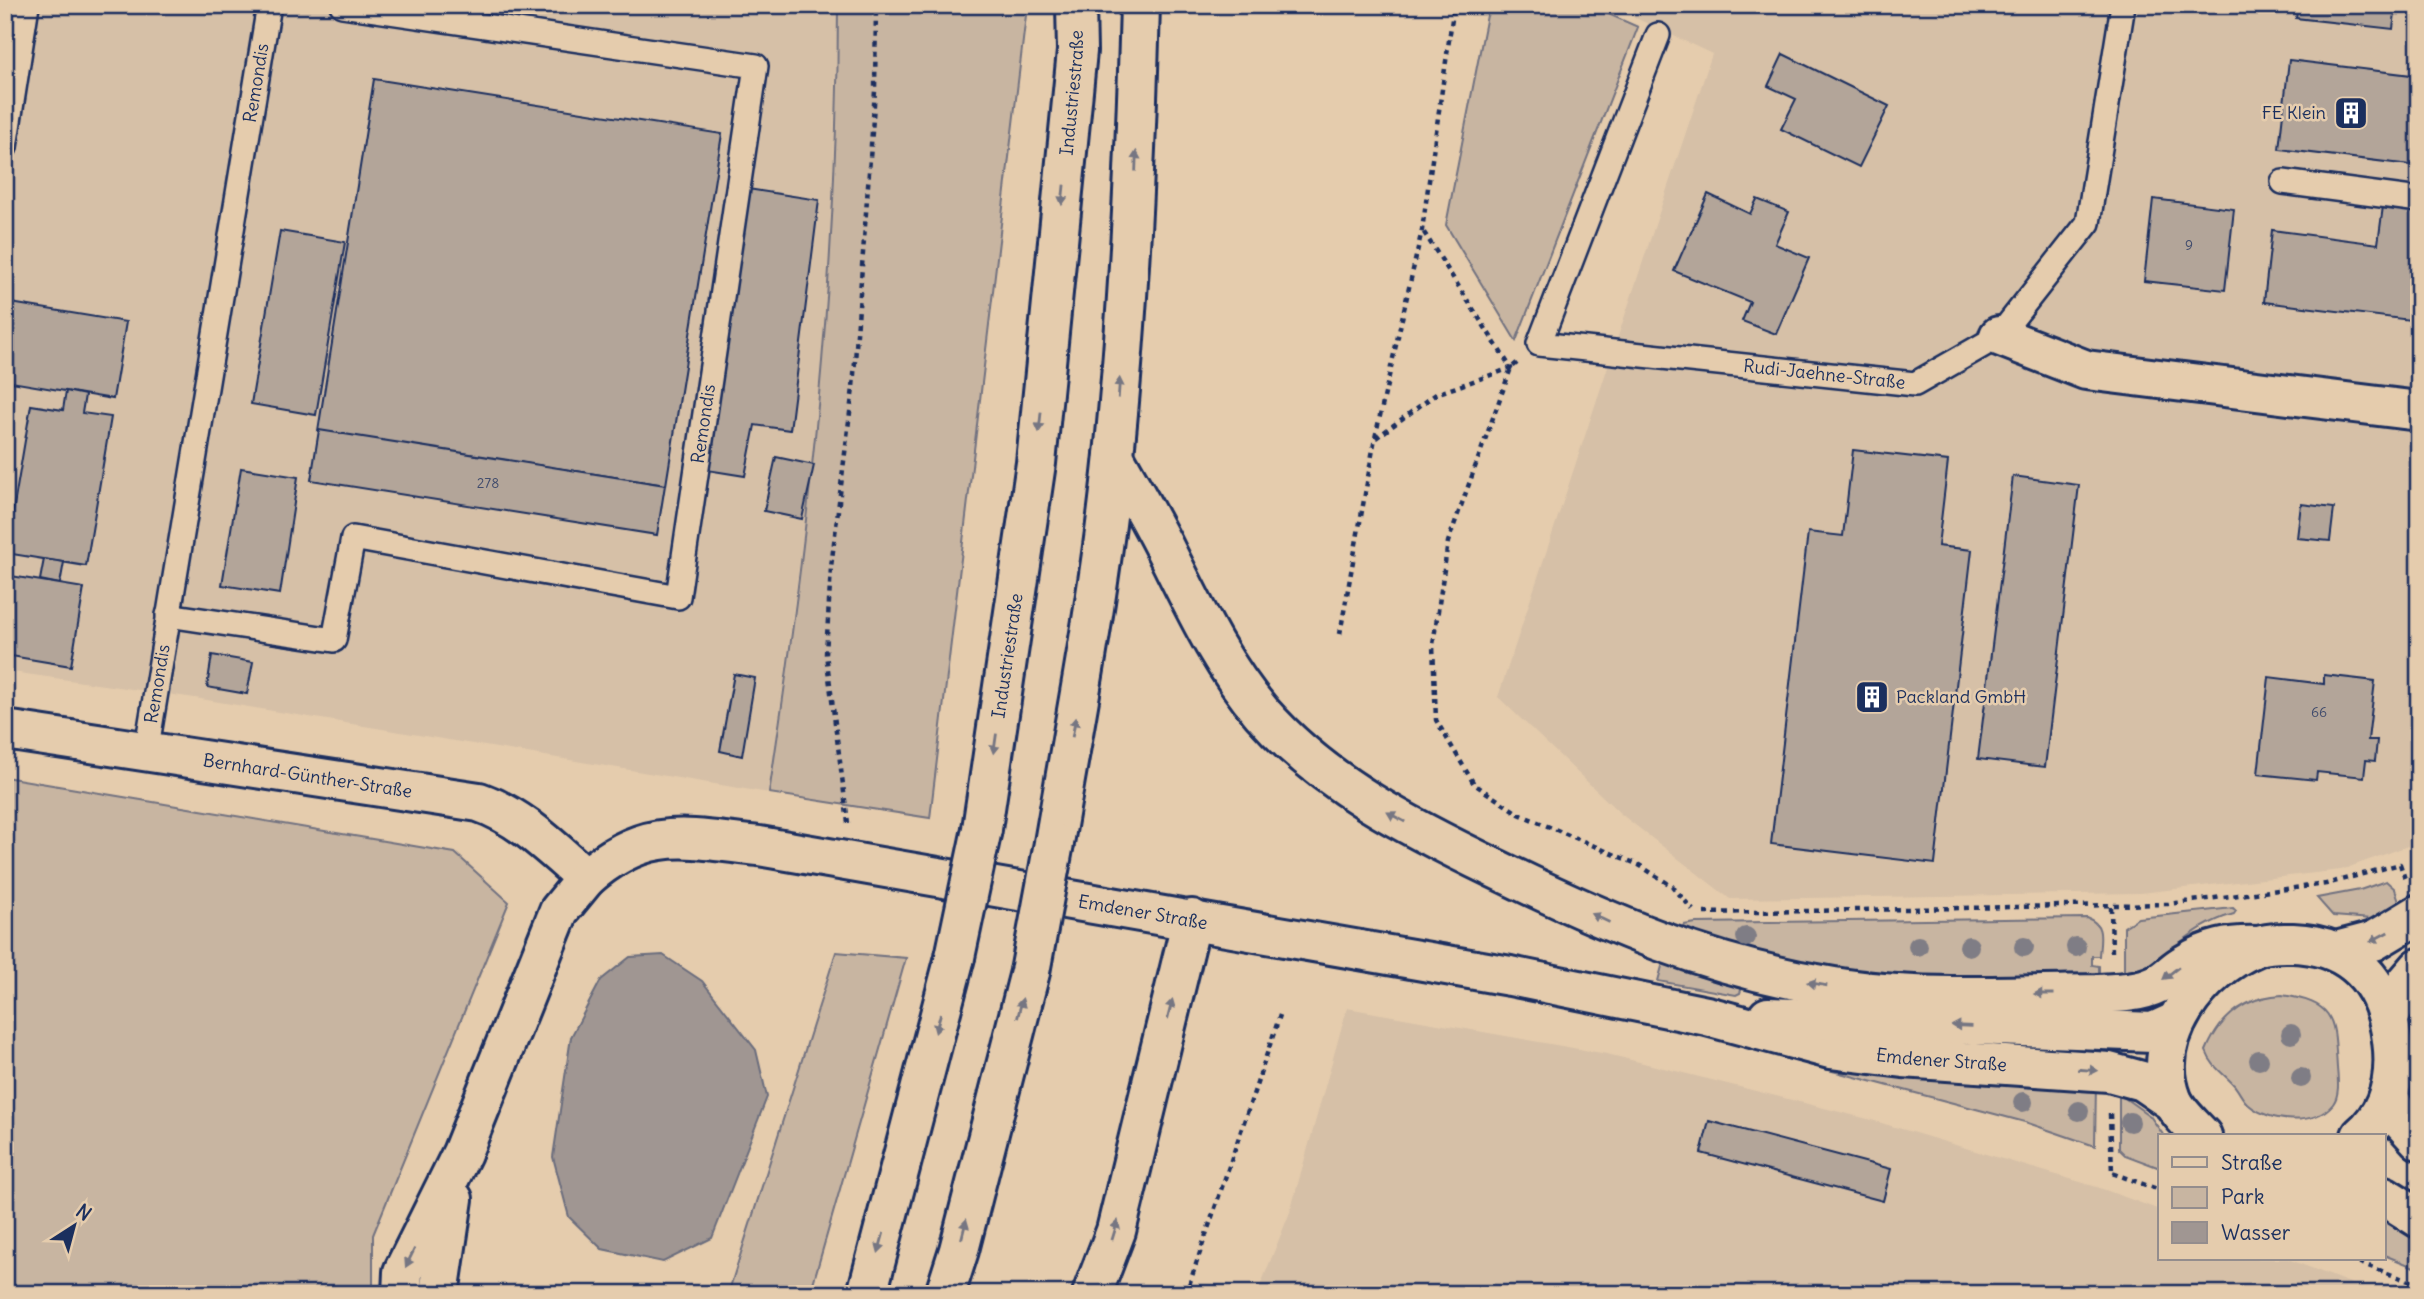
<svg xmlns="http://www.w3.org/2000/svg" width="2424" height="1299" font-family="Delius,sans-serif">
	<rect width="100%" height="100%" fill="#e5ccad"/>
	<filter id="ink" filterUnits="userSpaceOnUse"><feTurbulence type="fractalNoise" baseFrequency=".0143" numOctaves="2"/><feDisplacementMap in="SourceGraphic" scale="14" xChannelSelector="R" yChannelSelector="G"/><feConvolveMatrix kernelMatrix="1 2 1 2 8 2 1 2 1" color-interpolation-filters="sRGB"/></filter>
	<g filter="url(#ink)">
		<g fill="#d6c0a7">
			<path d="M5,5H838L831,241L818,426L769,793L195,698L5,671Z"/>
			<path d="M1608,5H2419V842L2341,870L2141,893L1730,899L1621,814L1498,697L1712,54Z"/>
			<path d="M1347,1008L1607,1054L1868,1119L2097,1187L2160,1210V1259H2288L2378,1294H1257L1290,1212Z"/>
		</g>
		<g fill="#c8b5a1" stroke="#727280" stroke-width="2">
			<path d="M838,5H1025L1026,15L930,818L769,793C809,532 838,270 838,5Z"/>
			<path d="M1489,5H1588L1638,27L1516,341L1446,225Z"/>
			<path d="M5,777L455,853L509,902L373,1235V1294H5Z"/>
			<path d="M2386,881L2395,889L2401,907L2372,919L2333,916L2317,898L2360,890Z"/>
			<path d="M2233,908L2236,911L2234,914C2186,927 2168,962 2124,976V927L2138,918Z"/>
			<path d="M2087,918C2105,924 2100,940 2099,956H2092V965L2099,966V979C2006,978 1913,980 1821,967C1772,960 1724,944 1676,931L1684,925L1696,923Z"/>
			<path d="M836,952L906,958L810,1294H728Z"/>
			<path d="M1664,959L1742,987L1740,993L1736,995L1658,981Z"/>
			<path d="M2282,995C2337,1003 2334,1020 2337,1068C2338,1079 2340,1095 2333,1104C2315,1127 2268,1122 2249,1105C2242,1100 2239,1090 2233,1084C2222,1072 2212,1067 2206,1051C2220,1017 2245,997 2282,995Z"/>
			<path d="M1807,1061L2096,1083L2095,1146L2025,1122L1806,1064Z"/>
			<path d="M2119,1094L2150,1116L2164,1136H2160V1168L2125,1155L2119,1149Z"/>
			<path d="M2384,1218L2419,1243V1269L2384,1255Z"/>
		</g>
		<path fill="#a09692" stroke="#6b6d7d" stroke-width="2" d="M663,955L702,981L756,1050L767,1097L712,1238L663,1262L602,1249L569,1217L553,1157L571,1037L601,980L630,957Z"/>
		<g fill="#b3a599" stroke="#1b2f5e" stroke-width="2">
			<path d="M2298,5H2396L2393,29L2296,18Z"/>
			<path d="M1783,54L1889,106L1859,167L1781,129L1796,99L1768,86Z"/>
			<path d="M2289,60L2419,76V166L2279,149Z"/>
			<path d="M374,79L722,134L666,485L318,431Z"/>
			<path d="M748,189L819,200L790,430L755,425L745,476L707,470Z"/>
			<path d="M1708,194L1750,214L1757,199L1789,212L1775,244L1809,258L1776,334L1742,321L1750,302L1674,271Z"/>
			<path d="M2153,199L2234,209L2225,290L2144,281Z"/>
			<path d="M2383,206L2419,210V250L2410,320L2264,302L2272,230L2378,244Z"/>
			<path d="M280,231L345,242L316,415L251,404Z"/>
			<path d="M2419,250V321L2410,320Z"/>
			<path d="M5,302L126,322L113,399L5,381Z"/>
			<path d="M66,391L85,395L82,413L111,417L86,566L6,553L31,405L63,410Z"/>
			<path d="M319,430L665,485L657,535L311,480Z"/>
			<path d="M1853,450L1948,461L1938,546L1972,550L1935,864L1771,844L1808,532L1843,536Z"/>
			<path d="M776,457L814,465L802,519L764,511Z"/>
			<path d="M241,468L298,477L280,594L222,585Z"/>
			<path d="M2013,476L2079,485L2045,767L1978,759Z"/>
			<path d="M2301,504L2334,508L2330,541L2297,538Z"/>
			<path d="M44,559L64,562L60,584L40,580Z"/>
			<path d="M5,575L84,588L71,666L5,655Z"/>
			<path d="M212,655L253,662L247,694L207,687Z"/>
			<path d="M734,674L755,678L742,756L720,751Z"/>
			<path d="M2324,675L2375,681L2368,740H2377L2375,761L2366,760L2364,777L2317,772L2316,780L2258,774L2269,677L2324,684Z"/>
			<path d="M1709,1121L1891,1169L1883,1201L1701,1153Z"/>
		</g>
		<g fill="none" stroke-linecap="round" stroke-linejoin="round">
			<g stroke="#1b2f5e" stroke-width="28">
				<g id="service">
					<path id="s1" d="M1658,35L1539,344L1915,384L1999,336L2088,223L2123,5"/>
					<path d="M5,147L27,5"/>
					<path d="M2283,182L2419,200"/>
					<path id="s2" d="M168,615L334,640L353,538L678,597L756,66L342,5"/>
					<path id="s3" d="M146,753L269,5"/>
				</g>
			</g>
			<g stroke="#1b2f5e" stroke-width="44">
				<g id="minor">
					<path d="M1999,336L2086,370L2419,411"/>
					<path d="M2336,951L2374,941L2419,914"/>
					<path d="M2389,1018L2407,982L2419,968"/>
				</g>
			</g>
			<g stroke="#1b2f5e" stroke-width="44">
				<g id="tertiary">
					<path id="s4" d="M5,730L479,802C522,817 552,849 586,878C646,825 686,838 759,846L1510,976L1707,1016L1830,1049L1903,1058L2109,1072L2142,1081L2173,1102"/>
					<path d="M1768,1017L2153,1032L2175,1022"/>
					<path d="M2390,1098L2398,1117L2419,1140"/>
					<path d="M2202,1136C2192,1125 2177,1112 2172,1099C2148,1037 2200,970 2256,947C2268,942 2282,943 2293,943C2353,945 2385,983 2392,1040C2397,1077 2390,1111 2361,1136"/>
					<path d="M2384,1196L2419,1218"/>
				</g>
			</g>
			<g stroke="#1b2f5e" stroke-width="44">
				<g id="trunk">
					<path d="M1114,456C1132,489 1151,520 1167,553C1195,609 1221,665 1262,713C1325,785 1411,828 1496,869C1607,923 1710,968 1834,987C1919,1001 2010,995 2096,994C2116,993 2139,993 2157,984C2167,979 2175,969 2185,964C2209,949 2229,945 2257,946"/>
					<path id="s5" d="M982,829L1036,463L1077,51L1076,5"/>
					<path d="M1054,843C1076,714 1101,585 1114,455C1129,306 1136,155 1140,5"/>
					<path d="M402,1294L403,1272L462,1153L559,911L586,878"/>
					<path d="M439,1294L453,1199"/>
					<path d="M867,1294L955,957"/>
					<path d="M945,1294L959,1250L1030,972"/>
					<path d="M1092,1294L1116,1231L1192,919"/>
				</g>
			</g>
			<g stroke="#1b2f5e" stroke-width="4.5" stroke-dasharray="5 5" stroke-linecap="butt">
				<path d="M1517,363L1511,368L1448,542L1433,645L1436,720L1474,784L1519,814L1639,865L1672,886L1693,910"/>
				<path d="M1376,438L1436,394L1511,368L1423,231"/>
				<path d="M1340,634L1375,438L1422,230L1454,5"/>
				<path d="M848,823L826,654L831,567L853,388L875,91L876,5"/>
				<path d="M2111,907L2112,955"/>
				<path d="M1704,913L2168,904L2326,884L2400,864L2405,879"/>
				<path d="M2110,1114L2112,1173L2160,1190"/>
				<path d="M2350,1259L2419,1285"/>
				<path d="M1186,1294L1280,1015"/>
			</g>
			<use href="#service" stroke="#e5ccad" stroke-width="23"/>
			<use href="#minor" stroke="#e5ccad" stroke-width="38"/>
			<use href="#tertiary" stroke="#e5ccad" stroke-width="38"/>
			<use href="#trunk" stroke="#e5ccad" stroke-width="38"/>
			<g stroke="#1b2f5e" stroke-width="44" stroke-linecap="butt">
				<g id="trunk-bridge">
					<path d="M955,957L982,829"/>
					<path d="M1030,972L1054,843"/>
				</g>
			</g>
			<use href="#trunk-bridge" stroke="#e5ccad" stroke-width="38"/>
		</g>
		<g fill="#7f7d85">
			<circle cx="1746" cy="937" r="10"/>
			<circle cx="1918" cy="946" r="10"/>
			<circle cx="1969" cy="946" r="10"/>
			<circle cx="2024" cy="947" r="10"/>
			<circle cx="2076" cy="947" r="10"/>
			<circle cx="2291" cy="1034" r="10"/>
			<circle cx="2259" cy="1060" r="10"/>
			<circle cx="2301" cy="1078" r="10"/>
			<circle cx="2023" cy="1102" r="10"/>
			<circle cx="2079" cy="1111" r="10"/>
			<circle cx="2130" cy="1122" r="10"/>
		</g>
		<defs><path id="oneway-solid" d="M-6-.8H1V-3.2L6.5 0L1 3.2V.8H-6Z" transform="scale(1.75)"/></defs>
		<g fill="#767682">
			<use href="#oneway-solid" transform="translate(1136 161) rotate(-88)"/>
			<use href="#oneway-solid" transform="translate(1063 195) rotate(96)"/>
			<use href="#oneway-solid" transform="translate(1119 388) rotate(-86)"/>
			<use href="#oneway-solid" transform="translate(1040 422) rotate(96)"/>
			<use href="#oneway-solid" transform="translate(1074 727) rotate(-80)"/>
			<use href="#oneway-solid" transform="translate(995 744) rotate(98)"/>
			<use href="#oneway-solid" transform="translate(1396 817) rotate(-151)"/>
			<use href="#oneway-solid" transform="translate(1600 918) rotate(-155)"/>
			<use href="#oneway-solid" transform="translate(2379 937) rotate(152)"/>
			<use href="#oneway-solid" transform="translate(2171 973) rotate(142)"/>
			<use href="#oneway-solid" transform="translate(1817 984) rotate(-170)"/>
			<use href="#oneway-solid" transform="translate(2044 994) rotate(180)"/>
			<use href="#oneway-solid" transform="translate(1020 1008) rotate(-76)"/>
			<use href="#oneway-solid" transform="translate(1170 1009) rotate(-76)"/>
			<use href="#oneway-solid" transform="translate(938 1023) rotate(105)"/>
			<use href="#oneway-solid" transform="translate(1962 1026) rotate(-178)"/>
			<use href="#oneway-solid" transform="translate(2088 1070) rotate(4)"/>
			<use href="#oneway-solid" transform="translate(964 1229) rotate(-76)"/>
			<use href="#oneway-solid" transform="translate(1115 1230) rotate(-73)"/>
			<use href="#oneway-solid" transform="translate(881 1243) rotate(105)"/>
			<use href="#oneway-solid" transform="translate(410 1258) rotate(116)"/>
		</g>
	</g>
	<defs>
		<g id="building-square" transform="scale(1.75)"><rect x="-9" y="-9" width="18" height="18" rx="4" fill="#1b2f5e" stroke="#e5ccad"/><path d="M-4-6H4V6H1V3H-1V6H-4ZM-2.5-4.3h1.7v1.8h-1.7ZM.8-4.3h1.7v1.8H.8ZM-2.5-1h1.7V.8h-1.7ZM.8-1h1.7V.8H.8Z" fill="#fff"/></g>
	</defs>
	<g fill-rule="evenodd">
		<use href="#building-square" x="2351" y="113"/>
		<use href="#building-square" x="1872" y="697"/>
	</g>
	<g text-anchor="middle" stroke-width="5" stroke-linejoin="round" paint-order="stroke">
		<g font-size="14" fill="#414c6d">
			<text x="2189" y="250">9</text>
			<text x="488" y="488">278</text>
			<text x="2319" y="717">66</text>
		</g>
		<g font-size="18" fill="#1b2f5e" stroke="#e5ccad">
			<text dy="6" stroke="none"><textPath href="#s3" startOffset="679">Remondis</textPath></text>
			<text dy="6" stroke="none"><textPath href="#s5" startOffset="742">Industriestraße</textPath></text>
			<text dy="6" stroke="none"><textPath href="#s1" startOffset="618">Rudi-Jaehne-Straße</textPath></text>
			<text dy="6" stroke="none"><textPath href="#s2" startOffset="777">Remondis</textPath></text>
			<text dy="6" stroke="none"><textPath href="#s5" startOffset="175">Industriestraße</textPath></text>
			<text dy="6" stroke="none"><textPath href="#s3" startOffset="70">Remondis</textPath></text>
			<text dy="6" stroke="none"><textPath href="#s4" startOffset="306">Bernhard-Günther-Straße</textPath></text>
			<text dy="6" stroke="none"><textPath href="#s4" startOffset="1185">Emdener Straße</textPath></text>
			<text dy="6" stroke="none"><textPath href="#s4" startOffset="1998">Emdener Straße</textPath></text>
		</g>
		<g font-size="18" fill="#1b2f5e" stroke="#e5ccad" text-anchor="end">
			<text x="2326" y="119">FE Klein</text>
			<text x="1896" y="703" text-anchor="start">Packland GmbH</text>
		</g>
	</g>
	<rect width="2424" height="1299" fill="none" stroke="#e5ccad" stroke-width="28"/>
	<rect x="14" y="14" width="2396" height="1271" fill="none" stroke="#1b2f5e" stroke-width="2.5" filter="url(#ink)"/>
	<rect x="2158" y="1134" width="228" height="126" fill="#e5ccad" stroke="#948d8d" stroke-width="2"/>
	<rect x="2172" y="1157" width="35" height="10" fill="#e5ccad" stroke="#948d8d" stroke-width="2"/>
	<text x="2221" y="1170" font-size="21" fill="#1b2f5e">Straße</text>
	<rect x="2172" y="1187" width="35" height="21" fill="#c8b5a1" stroke="#948d8d" stroke-width="2"/>
	<text x="2221" y="1204" font-size="21" fill="#1b2f5e">Park</text>
	<rect x="2172" y="1222" width="35" height="21" fill="#a09692" stroke="#948d8d" stroke-width="2"/>
	<text x="2221" y="1240" font-size="21" fill="#1b2f5e">Wasser</text>
	<g transform="translate(74 1226) rotate(36)" stroke="#e5ccad" stroke-width="5" paint-order="stroke">
	<path d="M0-5L12 26L0 18L-12 26Z" fill="#1b2f5e"/>
	<text y="-10" font-size="19" font-weight="bold" text-anchor="middle" fill="#1b2f5e">N</text>
	</g>
</svg>
